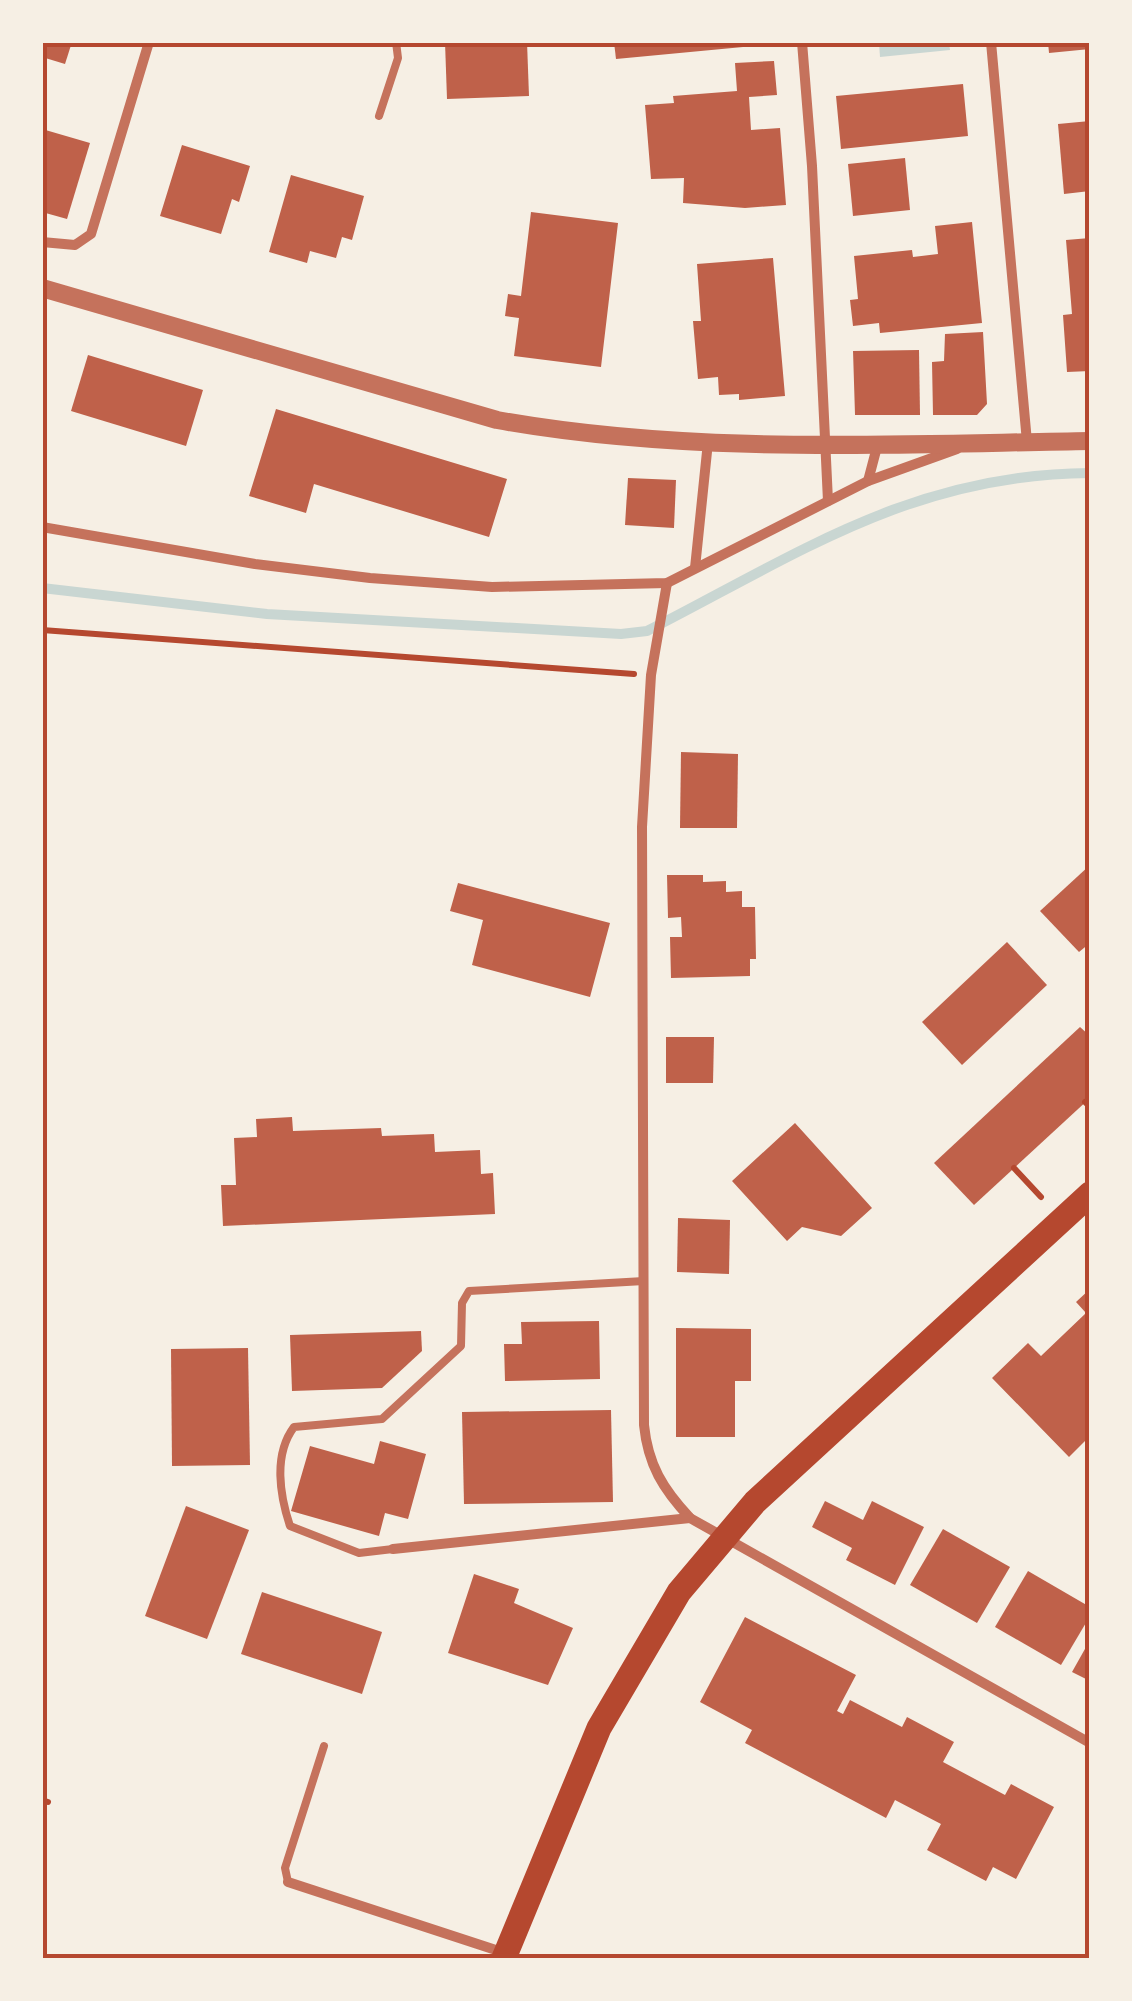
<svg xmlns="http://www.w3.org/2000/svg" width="1132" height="2001" font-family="'PT Sans',sans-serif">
	<rect width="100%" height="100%" fill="#f6efe4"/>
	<path fill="#c9d6d2" d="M879,43H949L950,50L880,57Z"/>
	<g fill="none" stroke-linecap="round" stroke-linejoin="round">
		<path stroke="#c9d6d2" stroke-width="10" d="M42,588L267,614L621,634L647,631C798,554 913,474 1090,473"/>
	</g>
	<g fill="#bf614a">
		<path d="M42,42H72L65,64L42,57Z"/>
		<path d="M445,42H527L529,96L447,99Z"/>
		<path d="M614,42H742L743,47L616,59Z"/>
		<path d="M1048,42H1090V49L1049,53Z"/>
		<path d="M774,61L777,95L749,97L751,130L780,128L786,205L745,208L683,203L684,178L651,179L645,105L674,103L673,96L737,91L735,63Z"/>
		<path d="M963,84L968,136L841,149L836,96Z"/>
		<path d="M1090,121V191L1064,194L1058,124Z"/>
		<path d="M42,129L90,143L67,219L42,212Z"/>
		<path d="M182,145L250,166L239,202L232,199L221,234L160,216Z"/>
		<path d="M905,158L910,210L853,216L848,164Z"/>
		<path d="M291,175L364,196L352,240L342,237L336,258L310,251L307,263L269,252Z"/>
		<path d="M531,212L618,223L601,367L514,356L519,318L505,316L508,294L521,296Z"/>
		<path d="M972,222L982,323L880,333L879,323L853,326L850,300L858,299L854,256L912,250L913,257L938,254L935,226Z"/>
		<path d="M1090,238V371L1067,372L1063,315L1072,314L1066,240Z"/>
		<path d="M773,258L785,396L739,400V394L719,395L718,377L698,379L693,321H701L697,264Z"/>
		<path d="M983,332L987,404L977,415H933L932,362L944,361L945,334Z"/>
		<path d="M919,350L920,415H855L853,351Z"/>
		<path d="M88,355L203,390L186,446L71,411Z"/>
		<path d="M276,409L507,479L489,537L314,484L306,513L249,496Z"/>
		<path d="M628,478L676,480L674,528L625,525Z"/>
		<path d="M681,752L738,754L737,828H680Z"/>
		<path d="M1090,865V943L1079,952L1040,911Z"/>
		<path d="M667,875H703V882L726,881V892L742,891V907H755L756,959H750V976L671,978L670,937H682L681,917L668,918Z"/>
		<path d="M458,883L610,923L590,997L472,965L483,920L450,911Z"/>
		<path d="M1007,942L1047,985L962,1065L922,1022Z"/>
		<path d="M1080,1027L1090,1036V1098L974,1205L934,1163Z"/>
		<path d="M666,1037H714L713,1083H666Z"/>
		<path d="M292,1117L293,1131L381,1128L382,1136L434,1134L435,1152L480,1150L481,1174L493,1173L495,1214L223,1226L221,1185H236L234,1138L257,1137L256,1119Z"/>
		<path d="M795,1123L872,1208L841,1236L802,1227L787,1241L732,1181Z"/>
		<path d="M678,1218L730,1220L729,1274L677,1272Z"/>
		<path d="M1090,1289V1436L1069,1457L992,1378L1028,1343L1041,1356L1086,1313L1076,1302Z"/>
		<path d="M599,1321L600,1379L505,1381L504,1344H522L521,1322Z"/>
		<path d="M676,1328L751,1329V1381H735V1437H676Z"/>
		<path d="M421,1331L422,1351L382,1388L292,1391L290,1335Z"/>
		<path d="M248,1348L250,1465L172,1466L171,1349Z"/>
		<path d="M611,1410L613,1502L464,1504L462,1412Z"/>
		<path d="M380,1441L426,1454L408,1519L385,1513L379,1536L291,1511L310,1446L374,1464Z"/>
		<path d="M825,1501L863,1520L872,1501L924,1527L895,1585L846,1560L852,1548L812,1527Z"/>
		<path d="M186,1506L249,1530L207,1639L145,1616Z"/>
		<path d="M943,1529L1010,1567L977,1623L910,1585Z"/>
		<path d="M1028,1571L1090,1607V1616L1061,1665L995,1627Z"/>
		<path d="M474,1574L519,1589L514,1603L573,1628L548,1685L448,1653Z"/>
		<path d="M262,1592L382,1632L362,1694L241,1654Z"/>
		<path d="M745,1617L856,1675L837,1711L843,1714L850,1700L902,1727L907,1717L954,1742L943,1762L1005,1795L1011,1784L1054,1807L1016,1879L993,1867L986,1881L927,1850L941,1824L895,1800L886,1818L745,1743L752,1730L700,1702Z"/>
		<path d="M1090,1640V1681L1072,1672Z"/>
	</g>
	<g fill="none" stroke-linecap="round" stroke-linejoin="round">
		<g stroke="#b5482f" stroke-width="6">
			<path d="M42,630L634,674"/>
			<path d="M1085,1102L1090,1107"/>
			<path d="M1014,1168L1041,1197"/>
			<path d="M42,1800L48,1802"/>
		</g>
		<g stroke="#c5725c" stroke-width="8">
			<path d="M379,116L398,58L396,42"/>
			<path d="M393,1549L359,1553L290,1526C280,1496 273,1455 294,1427L382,1419L461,1346L462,1303L469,1291L644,1281"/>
			<path d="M288,1882L285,1868L324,1746"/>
		</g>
		<g stroke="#c5725c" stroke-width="10">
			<path d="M802,42L812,166L828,501"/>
			<path d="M991,42L1027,442"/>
			<path d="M42,242L75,245L91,234L149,42"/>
			<path d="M868,481L878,443"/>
			<path d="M42,527L255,564L370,578L492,587L667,583L868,481L957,449"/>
			<path d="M695,568L708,442"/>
			<path d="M667,583L651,675L642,827L644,1425C648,1465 663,1489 690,1518L1090,1743"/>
			<path d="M393,1549L690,1518"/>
			<path d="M288,1882L505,1953"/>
		</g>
		<path stroke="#c5725c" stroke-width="18" d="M42,288L497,420C691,455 892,444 1090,441"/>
		<path stroke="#b5482f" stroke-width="25" d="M504,1958L599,1728L679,1592L755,1502L1090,1194"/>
	</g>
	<rect width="1132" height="2001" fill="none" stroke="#f6efe4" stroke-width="90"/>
	<rect x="45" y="45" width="1042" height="1911" fill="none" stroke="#b5482f" stroke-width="4"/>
</svg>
